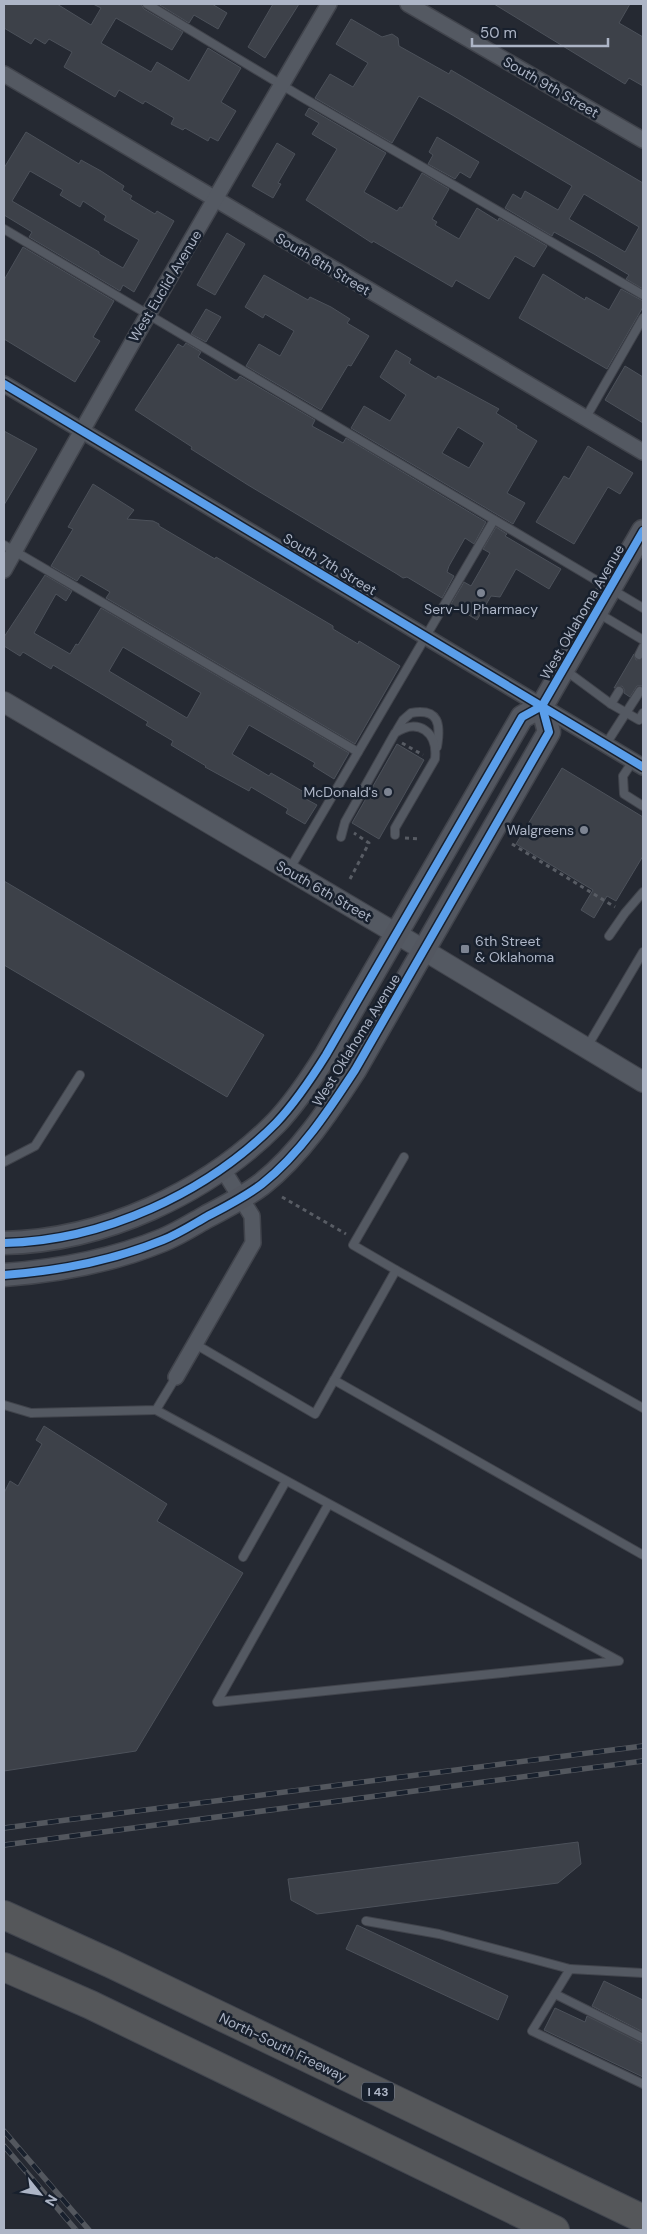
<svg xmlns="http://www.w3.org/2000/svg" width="647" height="2234" font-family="'DM Sans',sans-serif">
	<rect width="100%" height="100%" fill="#252932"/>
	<g fill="#3d4149" stroke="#4c515a" fill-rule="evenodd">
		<path d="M4,4H57L91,25L101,8L93,4H141L144,9L183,32L172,50L116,18L101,43L151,72L157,62L189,81L208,48L241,68L221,102L236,111L218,141L210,137L208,141L185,128L183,130L171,124L174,118L145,101L143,104L119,90L115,97L64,67L72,52L49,39L45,44L35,38L31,44L4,28Z"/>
		<path d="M158,4H212L227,13L218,29L194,15L189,23Z"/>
		<path d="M273,4H299L265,58L248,47Z"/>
		<path d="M494,4H630L619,23L643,37V86L629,78L625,84Z"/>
		<path d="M351,19L382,37L392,34L398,38L399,46L449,74L451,70L643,183V289L626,279L629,275L594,254L554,232L552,236L505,208L513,194L521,199L525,191L558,210L572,186L449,113L419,96L392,143L315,98L330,74L353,87L368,63L336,44ZM584,194L639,227L625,252L569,219Z"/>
		<path d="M309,108L386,153L364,192L397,211L400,207L402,208L422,173L449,189L432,219L437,222L435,225L459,239L477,208L498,221L499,218L547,246L534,267L515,256L489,299L456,280L452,287L373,241L372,243L306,200L337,149L312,134L319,123L305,115Z"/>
		<path d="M26,132L79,164L81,160L101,171L124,186L122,190L132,196L130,199L155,214L157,211L174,221L134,292L123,285L120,291L29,237L32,232L4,215V168ZM30,171L63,190L60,195L80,207L83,201L106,216L104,220L139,240L123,268L99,254V252L12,201Z"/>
		<path d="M437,137L479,162L470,178L460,172L455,179L428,164L433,155L429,152Z"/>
		<path d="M277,143L295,154L278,183L281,184L273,198L252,186Z"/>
		<path d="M227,233L245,244L215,295L197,285Z"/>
		<path d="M23,247L114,301L93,337L100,341L75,382L4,339V280Z"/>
		<path d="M543,274L585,300L586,297L609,310L621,289L643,301V307L607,369L519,318Z"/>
		<path d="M264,275L308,300L310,297L331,307L350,319L347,323L369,336L351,366L348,365L321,410L246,366L259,344L280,356L294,331L265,314L263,318L245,307Z"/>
		<path d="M206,309L221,317L206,342L191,334Z"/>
		<path d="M186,343L201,352L198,357L235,380H237L240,376L315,420L312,426L343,443L346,438L486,522L474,544L465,538L449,566L447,572L454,576L442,598L407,577L403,578L397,574L248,485L191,449L192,447L135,410L178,344L183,347Z"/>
		<path d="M396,350L411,359L409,363L436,379L438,376L499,409L496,413L517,426L516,428L537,441L507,493L525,503L513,524L351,428L364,406L390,421L406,395L380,377ZM458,427L484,443L469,468L442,453Z"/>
		<path d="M625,366L643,377V423L605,400Z"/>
		<path d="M4,431L37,449L4,505Z"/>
		<path d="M588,446L633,473L620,494L608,487L574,544L536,522L564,476L569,479Z"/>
		<path d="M93,484L134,510L127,519L153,521L159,524V526L215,559L216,557L333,626V629L358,644L359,641L400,666L355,744L106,598L110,592L81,575L77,581L51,566L73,529L68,527Z"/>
		<path d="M496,527L507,534L505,536L561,569L549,589L516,569L500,597L491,596L477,620L451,604L464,582L471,586L490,553L483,549Z"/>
		<path d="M45,575L72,591L66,601L56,594L34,633L70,654L76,644L78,645L101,608L349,753L334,779L313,766L315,763L249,725L232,754L269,776L271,773L309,795L306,799L317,805L305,824L286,813L288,809L251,787L249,791L205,767L206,766L171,745L173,741L146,725L148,722L90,687L53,665L51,669L23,652L20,656L4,646V637ZM123,647L201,693L187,718L109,671Z"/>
		<path d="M634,654L636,660L643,658V686H637L630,697L624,693V689L622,686L614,688Z"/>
		<path d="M397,744L424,760L379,839L352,823Z"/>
		<path d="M562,768L643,817V856L616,901L607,896L594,918L581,910L593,890L516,844Z"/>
		<path d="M4,881L264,1035L227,1097L4,965Z"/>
		<path d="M44,1426L167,1504L157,1521L243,1573L136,1751L4,1771V1493L10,1481L18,1486L42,1444L36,1440Z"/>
		<path d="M578,1842L581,1864L558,1883L317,1914L291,1900L288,1879Z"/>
		<path d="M357,1925L508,1996L498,2020L346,1949Z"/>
		<path d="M604,1981L643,2000V2032L592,2006Z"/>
		<path d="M555,2008L585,2022L587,2016L643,2044V2077L544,2030Z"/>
	</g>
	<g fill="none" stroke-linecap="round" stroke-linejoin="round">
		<g stroke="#41444c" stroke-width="10">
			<g id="service">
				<path d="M147,4L300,96L643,295"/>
				<path d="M4,229L643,608"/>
				<path d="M585,419L643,318"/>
				<path d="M4,545L358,752"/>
				<path d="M598,613L643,640"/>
				<path d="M639,655L643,647"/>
				<path d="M565,670L611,704L639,720L643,713"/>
				<path d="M611,704L619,691"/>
				<path d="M397,730L403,720L411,713C439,708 441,724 437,747"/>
				<path d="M606,744L640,691"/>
				<path d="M633,761L623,776L624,794L643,806"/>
				<path d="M341,837L345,822L395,733C419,717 438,733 435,759L395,828V835"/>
				<path d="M289,870L494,520"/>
				<path d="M609,936L625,913L643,892"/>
				<path d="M587,1047L643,952"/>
				<path d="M4,1162L35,1146L80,1075"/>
				<path d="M396,1270L643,1408"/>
				<path d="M195,1344L315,1414L396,1270L353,1245L404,1157"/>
				<path d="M334,1380L643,1555"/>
				<path d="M4,1405L31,1413L156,1410L176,1377"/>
				<path d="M156,1410L619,1661L217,1702L328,1505"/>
				<path d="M243,1557L286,1481"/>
				<path d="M366,1921L439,1934L570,1969"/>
				<path d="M643,1973L570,1969L532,2031L643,2084"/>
				<path d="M555,1994L643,2038"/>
			</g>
		</g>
		<g stroke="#41444c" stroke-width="18">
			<g id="minor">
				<path d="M408,4L643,140"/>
				<path d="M4,74L643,452"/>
				<path d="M4,384L643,767"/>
				<path d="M4,570C109,380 219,191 329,4"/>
				<path d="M176,1377L253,1243L252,1216L222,1168"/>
			</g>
		</g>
		<g stroke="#41444c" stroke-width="22">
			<path id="tertiary" d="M4,702L397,934L643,1082"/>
		</g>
		<g stroke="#41444c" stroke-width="25">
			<g id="secondary">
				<path d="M4,1243C103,1241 207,1193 276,1123C295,1103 311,1079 326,1055L522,717L542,706L643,531"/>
				<path d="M4,1275C58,1271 112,1261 163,1240C178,1234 192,1225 206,1217C225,1207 245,1197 262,1184C300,1154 329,1110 355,1070L549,732L542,706"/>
			</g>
		</g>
		<g stroke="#41454e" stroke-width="30">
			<g id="motorway">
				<path d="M4,1915L112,1964L643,2219"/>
				<path d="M4,1967L91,2005L555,2230"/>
			</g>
		</g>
		<g stroke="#585c64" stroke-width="3" stroke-dasharray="4 4" stroke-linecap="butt">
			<path d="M402,743L423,755"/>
			<path d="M405,838L419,839"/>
			<path d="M512,844L615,907"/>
			<path d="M350,879L369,843L354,833"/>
			<path d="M282,1197L346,1234"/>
		</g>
		<use href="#service" stroke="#545962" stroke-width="8"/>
		<use href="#minor" stroke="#545962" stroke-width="15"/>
		<use href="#tertiary" stroke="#545962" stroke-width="20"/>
		<use href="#secondary" stroke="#535760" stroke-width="22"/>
		<use href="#motorway" stroke="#55575a" stroke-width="28"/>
		<g stroke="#53575e" stroke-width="5.5">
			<g id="rail">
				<path d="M4,1828L643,1746"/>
				<path d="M4,1845L643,1761"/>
				<path d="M4,2131L89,2230"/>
				<path d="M4,2146L76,2230"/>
			</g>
		</g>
		<use href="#rail" stroke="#18202d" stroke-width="4" stroke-dasharray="11" stroke-linecap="butt"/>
		<g stroke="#18202d" stroke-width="11">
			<g id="cycleway">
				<path d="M4,384L643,767"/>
				<path d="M4,1243C103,1241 207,1193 276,1123C295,1103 311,1079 326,1055L522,717L542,706L643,531"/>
				<path d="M4,1275C58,1271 112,1261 163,1240C178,1234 192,1225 206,1217C225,1207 245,1197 262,1184C300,1154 329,1110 355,1070L549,732L542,706"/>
			</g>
		</g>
		<use href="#cycleway" stroke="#5a9eea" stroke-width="8"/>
	</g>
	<g fill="#7d8492" stroke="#18202d" stroke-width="2">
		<circle cx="481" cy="593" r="5"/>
		<circle cx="388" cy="792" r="5"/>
		<circle cx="584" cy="830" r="5"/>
		<rect x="460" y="944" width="10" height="10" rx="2.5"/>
	</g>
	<g text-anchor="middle" stroke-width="5" stroke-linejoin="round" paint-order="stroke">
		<rect fill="#18202d" stroke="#808898" stroke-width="1" x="362" y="2082.5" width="32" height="19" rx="4"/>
		<g font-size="12" font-weight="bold" fill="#adb5c6">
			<text x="378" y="2096">I 43</text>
		</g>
		<g font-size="14" fill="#adb5c6" stroke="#18202d">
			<text transform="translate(551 87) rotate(30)" y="5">South 9th Street</text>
			<text transform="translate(323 264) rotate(31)" y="5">South 8th Street</text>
			<text transform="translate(165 286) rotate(-59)" y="5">West Euclid Avenue</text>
			<text transform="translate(330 564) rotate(31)" y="5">South 7th Street</text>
			<text transform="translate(582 612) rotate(-60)" y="5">West Oklahoma Avenue</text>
			<text transform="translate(324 891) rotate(30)" y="5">South 6th Street</text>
			<text transform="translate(356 1040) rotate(-58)" y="5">West Oklahoma Avenue</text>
			<text transform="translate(283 2047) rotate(26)" y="5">North-South Freeway</text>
		</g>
		<g font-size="14" fill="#adb5c6" stroke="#18202d" text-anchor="end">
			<text x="481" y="614" text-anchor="middle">Serv-U Pharmacy</text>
			<text x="378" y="797">McDonald's</text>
			<text x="574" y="835">Walgreens</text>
			<text x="475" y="946" text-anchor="start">6th Street<tspan x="475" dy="16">&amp; Oklahoma</tspan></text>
		</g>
	</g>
	<rect width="647" height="2234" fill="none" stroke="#adb5c6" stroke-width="10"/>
	<g transform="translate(40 2194) rotate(120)" stroke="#18202d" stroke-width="4" paint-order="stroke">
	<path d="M0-4L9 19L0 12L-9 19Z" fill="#adb5c6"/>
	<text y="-8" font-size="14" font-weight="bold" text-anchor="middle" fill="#adb5c6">N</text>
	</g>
	<path d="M472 38v8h136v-8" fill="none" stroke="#adb5c6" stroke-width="2.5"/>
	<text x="480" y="38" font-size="15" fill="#adb5c6" stroke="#18202d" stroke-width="4" paint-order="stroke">50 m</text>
</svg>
